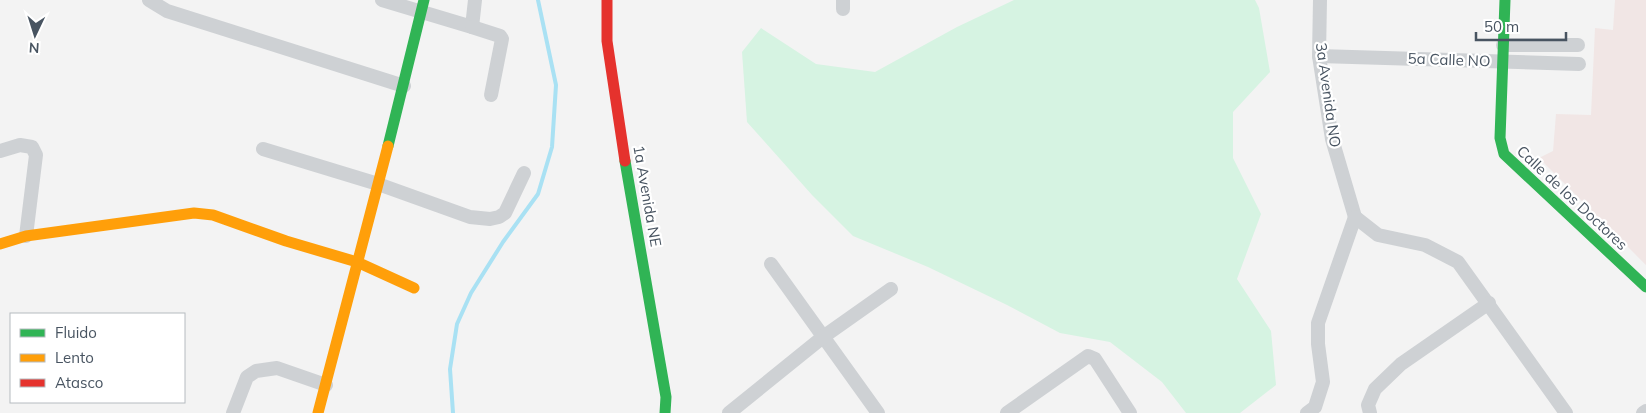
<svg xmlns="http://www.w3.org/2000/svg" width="1646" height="413" font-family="Mulish,sans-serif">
	<rect width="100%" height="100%" fill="#f3f3f3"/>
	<path fill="#f1e6e5" d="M1615,0H1646V265L1539,158L1553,151L1556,114L1591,115L1595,28L1613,30Z"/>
	<path fill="#d6f3e2" d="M1014,0H1255L1259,8L1270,72L1233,112V158L1261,214L1237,279L1271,331L1276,385L1240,413H1186L1162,382L1110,342L1060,333L1007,305L928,267L853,236L812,195L747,122L742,52L761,28L816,64L875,72L957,27Z"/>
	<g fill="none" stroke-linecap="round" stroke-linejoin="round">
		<path stroke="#a9e1f3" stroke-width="4" d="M453,413L450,369L457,324L471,293L503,242L538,194L552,147L556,85L538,0"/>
		<g stroke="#ced1d4" stroke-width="14">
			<path d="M149,0L167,11L404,86"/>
			<path d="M382,0L472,27L475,0"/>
			<path d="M843,0V9"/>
			<path d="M1320,0L1319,56L1332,139L1355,217"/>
			<path d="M472,27L500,36L502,39L491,95"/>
			<path d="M1503,45H1578"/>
			<path d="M1319,56L1579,64"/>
			<path d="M263,149L378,184L470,217L490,219L499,217L505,213L524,173"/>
			<path d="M0,151L20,145L32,147L36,155L26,236"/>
			<path d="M1355,217L1378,235L1425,245L1458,262L1566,413"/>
			<path d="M771,264L878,413"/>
			<path d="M233,413L247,377L256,371L277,368L326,385"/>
			<path d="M729,413L823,337L891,289"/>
			<path d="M1007,413L1088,356L1095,359L1130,413"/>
			<path d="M1307,413L1315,407L1323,382L1318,344V323L1355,217"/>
			<path d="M1370,413L1368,405L1375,389L1401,364L1489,303"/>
			<path d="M1643,413L1646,411"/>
		</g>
		<g stroke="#30b455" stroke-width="11">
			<path d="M1505,0L1500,138L1504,154L1646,287"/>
			<path d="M388,146L424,0"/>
			<path d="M625,161L666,397L665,413"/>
		</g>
		<g stroke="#ff9f0a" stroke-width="11">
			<path d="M0,244L26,236L194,213L213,215L286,241L357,262L414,288"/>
			<path d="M318,413L388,146"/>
		</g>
		<path stroke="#e5322d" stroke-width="11" d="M607,0V41L625,161"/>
	</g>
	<g text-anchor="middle" stroke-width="4.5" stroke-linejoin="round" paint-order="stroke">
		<g font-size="15" fill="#485461" stroke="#fff">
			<text transform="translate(1449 60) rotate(2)" y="5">5a Calle NO</text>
			<text transform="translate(1328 95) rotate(82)" y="5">3a Avenida NO</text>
			<text transform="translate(647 196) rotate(80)" y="5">1a Avenida NE</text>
			<text transform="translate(1572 198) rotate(43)" y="5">Calle de los Doctores</text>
		</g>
	</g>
	<rect x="10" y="313" width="175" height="90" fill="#ffffff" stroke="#b6bbc0"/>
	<rect x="20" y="329" width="25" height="8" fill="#30b455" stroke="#b6bbc0"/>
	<text x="55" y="338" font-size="15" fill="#485461">Fluido</text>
	<rect x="20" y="354" width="25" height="8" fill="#ff9f0a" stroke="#b6bbc0"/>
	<text x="55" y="363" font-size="15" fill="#485461">Lento</text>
	<rect x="20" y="379" width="25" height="8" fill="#e5322d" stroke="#b6bbc0"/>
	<text x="55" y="388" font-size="15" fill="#485461">Atasco</text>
	<g transform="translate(35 35) rotate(184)" stroke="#ffffff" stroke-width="4" paint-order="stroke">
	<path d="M0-4L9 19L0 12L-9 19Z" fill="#485461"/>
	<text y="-8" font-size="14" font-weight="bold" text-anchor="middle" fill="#485461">N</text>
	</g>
	<path d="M1476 32v8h90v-8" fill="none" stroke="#485461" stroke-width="2.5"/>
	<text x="1484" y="32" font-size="15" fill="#485461" stroke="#ffffff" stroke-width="4" paint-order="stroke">50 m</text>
</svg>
